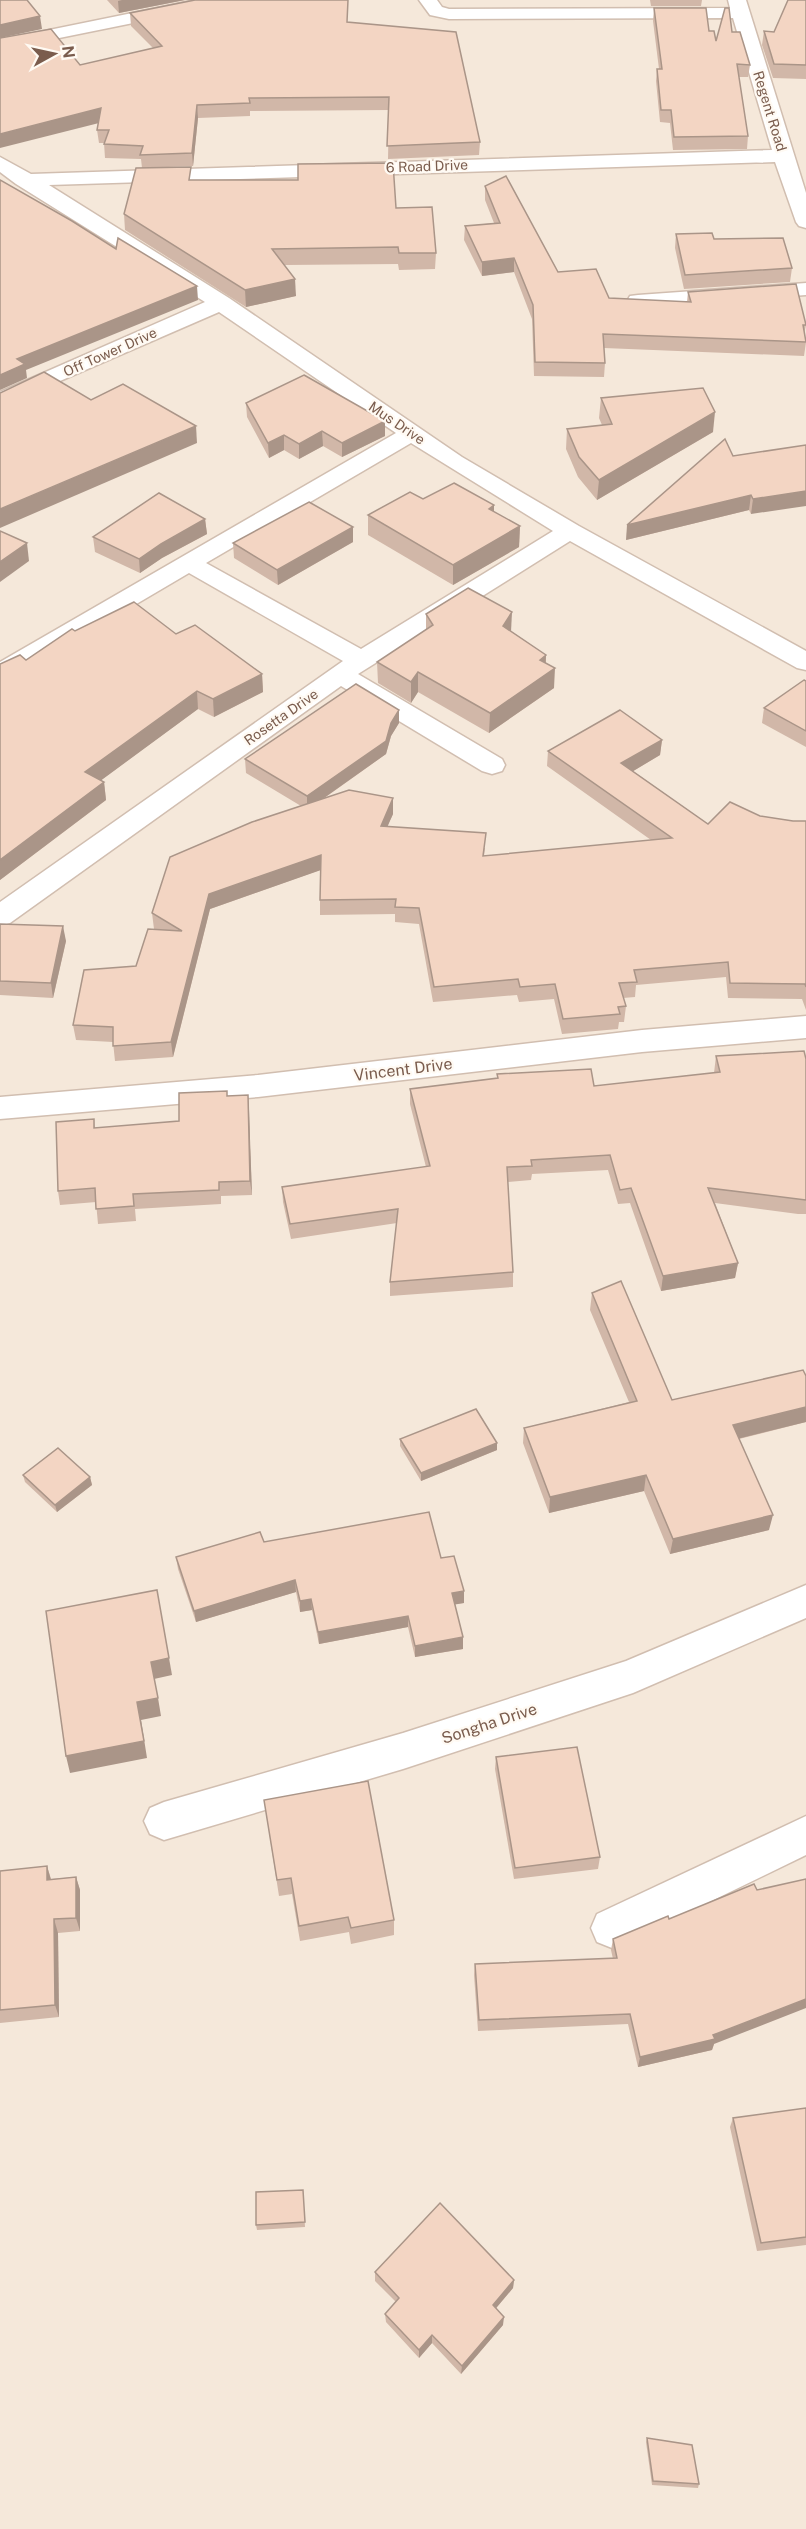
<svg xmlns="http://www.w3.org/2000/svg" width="806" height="2529" font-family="'Public Sans',sans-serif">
	<rect width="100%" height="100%" fill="#fdf6ec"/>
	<rect fill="#f5e8da" x="0" y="0" width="806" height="2529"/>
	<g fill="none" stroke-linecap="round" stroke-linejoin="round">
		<g stroke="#d1beb0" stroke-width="3">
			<g id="street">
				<path d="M196,0H231L222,5L0,50V40Z"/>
				<path d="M419,0H437L442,7L449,9L730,8L728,0H746L806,193V228L799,226L796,222L775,162L49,185L229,298L462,457L579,526L806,651V670L797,668L570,541L358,674L502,759L505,765L502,771L492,774L482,771L341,686L10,923L0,926V902L343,661L189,573L9,679L0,681V662L396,433L219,312L0,407V392L205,302L16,184L0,172V157L31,174L772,150L733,18L449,19L430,15ZM411,443L553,531L361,649L206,563Z"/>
				<path d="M806,283V295L638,307L630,306L627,301L630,296L638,295Z"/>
				<path d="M806,1016V1038L642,1052L258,1097L0,1119V1097L258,1075L642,1030Z"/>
				<path d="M806,1585V1618L633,1693L403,1769L164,1840L150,1834L144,1821L150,1808L164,1802L403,1733L626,1661Z"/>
				<path d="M806,1816V1855L627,1942L612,1948L597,1942L591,1928L597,1914Z"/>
			</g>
		</g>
		<use href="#street" fill="#fff" fill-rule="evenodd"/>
	</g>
	<g fill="#d1b7a8">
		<path d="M107,0H185L119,13Z"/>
		<path d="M650,0H702L701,6H651Z"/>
		<path d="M806,0V79L773,78L762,45L764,31L774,32Z"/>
		<path d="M654,8L709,31L716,41L732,32L750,65L748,77H739L748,136L747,149L673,150L670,123L660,122L656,81L657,69H659L653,21Z"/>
		<path d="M130,13L348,22L480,142L479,155L388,159L389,110L250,111V116L198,118L193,166L142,168L141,159L105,158L104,143H99L97,130L99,123L80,65L153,48L131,26Z"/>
		<path d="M192,180L396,208L436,253L435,269L399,270L398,264L285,265L296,296L246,307L125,230L124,214Z"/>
		<path d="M485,186L558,272L609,298L687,302L688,292L806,325L804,334L806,342L804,356L604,348L605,363L604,377L534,376L532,319L514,272L482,276L464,240L465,226L494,223L485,200Z"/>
		<path d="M676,234L714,239L792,268L790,282L684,289L675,248Z"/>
		<path d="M601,398L713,432L597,500L578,477L566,449L567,429L602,425L599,418Z"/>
		<path d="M246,403L385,436L342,457L323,446L299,459L284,450L269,458L247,417Z"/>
		<path d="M806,445L751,514L749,510L626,540L733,456Z"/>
		<path d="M423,499L494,512L520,526L519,547L453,585L368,535V515Z"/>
		<path d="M205,519L207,534L162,558L140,573L95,552L93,537Z"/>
		<path d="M353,542L278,585L234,558L233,543Z"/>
		<path d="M426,614L511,631L546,655V663L554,688L489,733L418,692L411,703L378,683L377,662L426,630Z"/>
		<path d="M75,631L176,634L262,674L263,692L214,717L198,709L101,780L104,782L106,800L0,880V664L26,660Z"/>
		<path d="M806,681V747L762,723L764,708Z"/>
		<path d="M399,710V723L391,736L386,754L323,799L393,814L387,827L485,848L484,856L651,840L547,766L548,751L662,740L660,755L633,771L708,824L760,816L793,821H806V1010L802,999L728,998L726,977L636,985L635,997L623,998L626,1006L624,1022H619L618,1029L562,1034L554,999L519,1002L517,995L433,1002L419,924L395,922V914L320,915V870L210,909L173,1057L115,1061L113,1042L76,1040L73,1025L136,966L156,930L154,929L152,913L301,806L246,773L245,759Z"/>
		<path d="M0,924L66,941L53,998L0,995Z"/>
		<path d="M716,1056L806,1059V1214H798L715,1203L738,1263L735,1278L661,1291L630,1203L618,1204L608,1170L532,1174L531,1180L508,1182L513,1272V1287L390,1296V1282L397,1223L291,1239L283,1202L282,1187L426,1167L410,1104V1089L497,1078V1074L594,1086L714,1073Z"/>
		<path d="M248,1095L252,1195L221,1196V1204L135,1209L136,1221L98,1224L96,1202L60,1205L58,1191L94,1119L95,1128L179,1121L228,1096Z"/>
		<path d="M592,1293L672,1400L806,1422L739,1439L769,1530L670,1554L644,1491L549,1513L523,1443L524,1428L629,1402L590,1310Z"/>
		<path d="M400,1439L497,1443V1450L421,1481L400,1446Z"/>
		<path d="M23,1475L90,1477L92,1485L57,1512L25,1482Z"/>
		<path d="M176,1557L441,1558L464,1603L455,1604L463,1637V1649L415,1657L408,1627L319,1644L312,1610L300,1612L296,1592L196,1622L178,1569Z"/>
		<path d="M496,1757L600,1857L598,1869L514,1879L495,1769Z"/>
		<path d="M264,1800L394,1920V1935L351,1944L349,1932L300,1941L292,1894L279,1896Z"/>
		<path d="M47,1866L51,1879L76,1877L80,1890V1931L58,1933L59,2017L0,2023V1871Z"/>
		<path d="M613,1939L714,2044L712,2050L638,2067L628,2024L478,2031L474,1975L475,1964L613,1959L611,1950Z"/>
		<path d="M806,2108V2245L757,2251L730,2127L733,2118Z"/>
		<path d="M303,2190L305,2227L257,2230L256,2225Z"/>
		<path d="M375,2272L514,2280L513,2288L496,2308L503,2325L461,2374L432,2343L419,2358L386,2322L385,2314L396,2302L375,2281Z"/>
		<path d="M647,2438L699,2484L698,2488L652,2485L646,2442Z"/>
	</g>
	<g fill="#aa9588">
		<path d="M122,0H185L119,13L118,1Z"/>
		<path d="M40,16L42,29L0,38V25Z"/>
		<path d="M197,105L198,118L193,166L192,153Z"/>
		<path d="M101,108L103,122L0,148V134Z"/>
		<path d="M514,258V272L482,276V262Z"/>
		<path d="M295,279L296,296L246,307L245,290Z"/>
		<path d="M197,286L198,300L26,370L27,378L0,390V375L17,359Z"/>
		<path d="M715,412L713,432L597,500L599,480Z"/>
		<path d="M385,421V436L342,457V443Z"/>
		<path d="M196,426L197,443L0,528V509Z"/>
		<path d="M322,431L323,446L299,459V444Z"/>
		<path d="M284,435V450L269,458L268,443Z"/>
		<path d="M806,491V506L751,514L753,499Z"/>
		<path d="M751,495L749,510L626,540L627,525Z"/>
		<path d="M494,505V525L489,509Z"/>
		<path d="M205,519L207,534L162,558L140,573L139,559L161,544Z"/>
		<path d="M520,526L519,547L453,585V565Z"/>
		<path d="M353,527V542L278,585L277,570Z"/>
		<path d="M27,543L29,561L0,582V562Z"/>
		<path d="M512,612L511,632L503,626Z"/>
		<path d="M546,655L545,675L555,668L554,688L489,733L490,713L540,660Z"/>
		<path d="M418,672V692L411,703V682Z"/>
		<path d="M262,674L263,692L214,717L213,699Z"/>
		<path d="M197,691L198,709L88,790L85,772Z"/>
		<path d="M399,710V723L391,736L386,754L307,810V796L391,723Z"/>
		<path d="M662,740L660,755L620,779L621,763Z"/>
		<path d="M104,782L106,800L0,880V860Z"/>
		<path d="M393,798V814L381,841V826Z"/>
		<path d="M321,855V870L210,909L173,1057L171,1042L209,894Z"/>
		<path d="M63,926L66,941L53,998L51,983Z"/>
		<path d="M248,1095L249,1110L252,1195L250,1181Z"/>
		<path d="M738,1263L735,1278L661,1291L663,1276Z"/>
		<path d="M806,1407V1422L729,1441L733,1425Z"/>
		<path d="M497,1443V1450L421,1481V1473Z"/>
		<path d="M646,1475L644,1491L549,1513L550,1497Z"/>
		<path d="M90,1477L92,1485L57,1512L55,1505Z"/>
		<path d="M773,1515L769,1530L670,1554L673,1539Z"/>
		<path d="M295,1580L296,1592L196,1622L194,1611Z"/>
		<path d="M464,1591V1603L452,1605V1593Z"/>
		<path d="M311,1599L312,1610L300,1612V1601Z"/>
		<path d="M408,1616V1627L319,1644L318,1632Z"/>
		<path d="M463,1637V1649L415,1657V1646Z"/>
		<path d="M169,1658L172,1675L154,1679L151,1662Z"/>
		<path d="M158,1698L161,1716L141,1720L147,1758L70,1773L66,1756L137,1702Z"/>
		<path d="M47,1866L51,1880H47Z"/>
		<path d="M76,1877L80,1890V1931L76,1918Z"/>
		<path d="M54,1919L58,1933L59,2017L55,2005Z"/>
		<path d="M806,1999V2008L714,2044L712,2050L638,2067L640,2057L713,2035Z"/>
		<path d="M514,2280L513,2288L492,2313L493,2305Z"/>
		<path d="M504,2317L503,2325L461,2374L462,2366Z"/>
		<path d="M432,2335V2343L419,2358V2350Z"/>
	</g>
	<g fill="#f3d5c3" stroke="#aa9588" stroke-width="1.5">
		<path d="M0,0H27L40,16L0,25Z"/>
		<path d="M195,0H348L347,22L456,32L480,142L387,146L389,97L249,98L250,103L197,105L192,153L140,155L143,146L104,144L109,130H97L101,108L0,134V38L51,29L80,65L162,46L130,13Z"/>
		<path d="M788,0H806V65L774,64L764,31L774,32Z"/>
		<path d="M654,8H706L709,31H714L716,41L725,8H729L732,32H740L750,65L737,64L748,136L674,137L671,110H661L657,69H662Z"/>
		<path d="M393,163L396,208L432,207L436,253H399L398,247L272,249L295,279L245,290L124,214L136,168L191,167L189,180H298V164Z"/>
		<path d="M506,176L558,272L596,269L609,298L691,302L688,292L796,284L806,325H803L806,342L603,334L605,363L535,362L533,305L514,258L482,262L465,226L500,223L485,186Z"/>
		<path d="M0,180L72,221L116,249L118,238L197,286L17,359L25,364L0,375Z"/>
		<path d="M712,233L714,239L783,238L792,268L685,275L676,234Z"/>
		<path d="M44,372L91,400L123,384L196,426L0,509V393Z"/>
		<path d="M304,375L385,421L342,443L322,431L299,444L284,435L268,443L246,403Z"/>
		<path d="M703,388L715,412L599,480L579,457L567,429L612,424L601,398Z"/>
		<path d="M725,439L733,456L806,445V491L753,499L751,495L627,525Z"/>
		<path d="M454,483L494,505L489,509L520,526L453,565L368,515L410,492L423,499Z"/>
		<path d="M159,493L205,519L161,544L139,559L93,537Z"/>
		<path d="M309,502L353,527L277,570L233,543Z"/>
		<path d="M0,531L27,543L0,562Z"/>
		<path d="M468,588L512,612L503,626L546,655L540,660L555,668L490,713L418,672L411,682L377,662L433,625L426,614Z"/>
		<path d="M134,602L176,634L195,625L262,674L213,699L197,691L85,772L104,782L0,860V664L20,655L26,660L72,629L75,631Z"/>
		<path d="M804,680L806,681V731L764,708Z"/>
		<path d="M356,684L399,710L391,723L386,741L307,796L245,759Z"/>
		<path d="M620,710L662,740L621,763L708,824L730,802L760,816L793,821H806V987L805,984L730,983L728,962L634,970L637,982L619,983L626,1006L618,1007L620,1014L563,1019L555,984L520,987L518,979L434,987L419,908L395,907L396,899L320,900L321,855L209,894L171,1042L113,1046V1027L73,1025L84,970L136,966L148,929L182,931L152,913L170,857L252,822L349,790L393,798L381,826L486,833L483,856L672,838L548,751Z"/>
		<path d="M0,924L63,926L51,983L0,981Z"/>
		<path d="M804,1051L806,1059V1200L708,1188L738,1263L663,1276L631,1188L620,1190L610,1155L531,1160L532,1166L507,1167L513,1272L390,1282L398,1209L290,1224L282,1187L430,1166L410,1089L498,1078L497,1074L591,1069L594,1086L720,1072L716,1056Z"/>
		<path d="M227,1091V1096L248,1095L250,1181L219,1182V1190L133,1194L134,1206L96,1209L95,1188L58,1191L56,1122L94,1119V1128L179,1121V1093Z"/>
		<path d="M621,1281L672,1400L803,1370L806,1376V1407L733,1425L773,1515L673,1539L646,1475L550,1497L524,1428L637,1401L592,1293Z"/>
		<path d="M476,1409L497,1443L421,1473L400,1439Z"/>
		<path d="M58,1448L90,1477L55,1505L23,1475Z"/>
		<path d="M429,1512L441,1558L454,1556L464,1591L452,1593L463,1637L415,1646L408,1616L318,1632L311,1599L300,1601L295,1580L194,1611L176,1557L260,1532L264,1542Z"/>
		<path d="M157,1590L169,1658L151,1662L158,1698L137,1702L144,1741L66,1756L46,1611Z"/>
		<path d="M577,1747L600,1857L515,1868L496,1757Z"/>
		<path d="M368,1781L394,1920L351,1928L348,1917L299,1926L291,1878L277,1880L264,1800Z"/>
		<path d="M47,1866V1880L76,1877V1918L54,1919L55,2005L0,2010V1871Z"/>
		<path d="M806,1879V1999L713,2035L715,2039L640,2057L630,2014L479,2020L475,1964L617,1958L613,1939L668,1916L669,1919L754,1884L757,1890Z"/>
		<path d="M806,2108V2237L761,2243L733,2118Z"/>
		<path d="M303,2190L305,2222L256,2225V2192Z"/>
		<path d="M440,2203L514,2280L493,2305L504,2317L462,2366L432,2335L419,2350L385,2314L399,2298L375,2272Z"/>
		<path d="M647,2438L692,2445L699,2484L653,2481Z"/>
	</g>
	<g text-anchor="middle" stroke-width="4.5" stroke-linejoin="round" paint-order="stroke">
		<g font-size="14" fill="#7a5c4d" stroke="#fffaf3">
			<text transform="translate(770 111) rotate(73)" y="5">Regent Road</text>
			<text transform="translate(427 166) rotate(-2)" y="5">6 Road Drive</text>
			<text transform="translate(110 352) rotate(-24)" y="5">Off Tower Drive</text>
			<text transform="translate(397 423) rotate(34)" y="5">Mus Drive</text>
			<text transform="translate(281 717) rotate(-35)" y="5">Rosetta Drive</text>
		</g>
		<g font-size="16" fill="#7a5c4d" stroke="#fffaf3">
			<text transform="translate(403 1069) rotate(-7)" y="6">Vincent Drive</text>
			<text transform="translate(489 1723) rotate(-18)" y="6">Songha Drive</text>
		</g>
	</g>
	<g transform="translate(54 54) rotate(82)" stroke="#fffaf3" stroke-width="4.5" paint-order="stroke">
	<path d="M0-4.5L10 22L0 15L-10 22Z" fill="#7a5c4d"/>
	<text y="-9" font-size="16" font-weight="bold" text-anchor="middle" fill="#7a5c4d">N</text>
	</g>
</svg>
